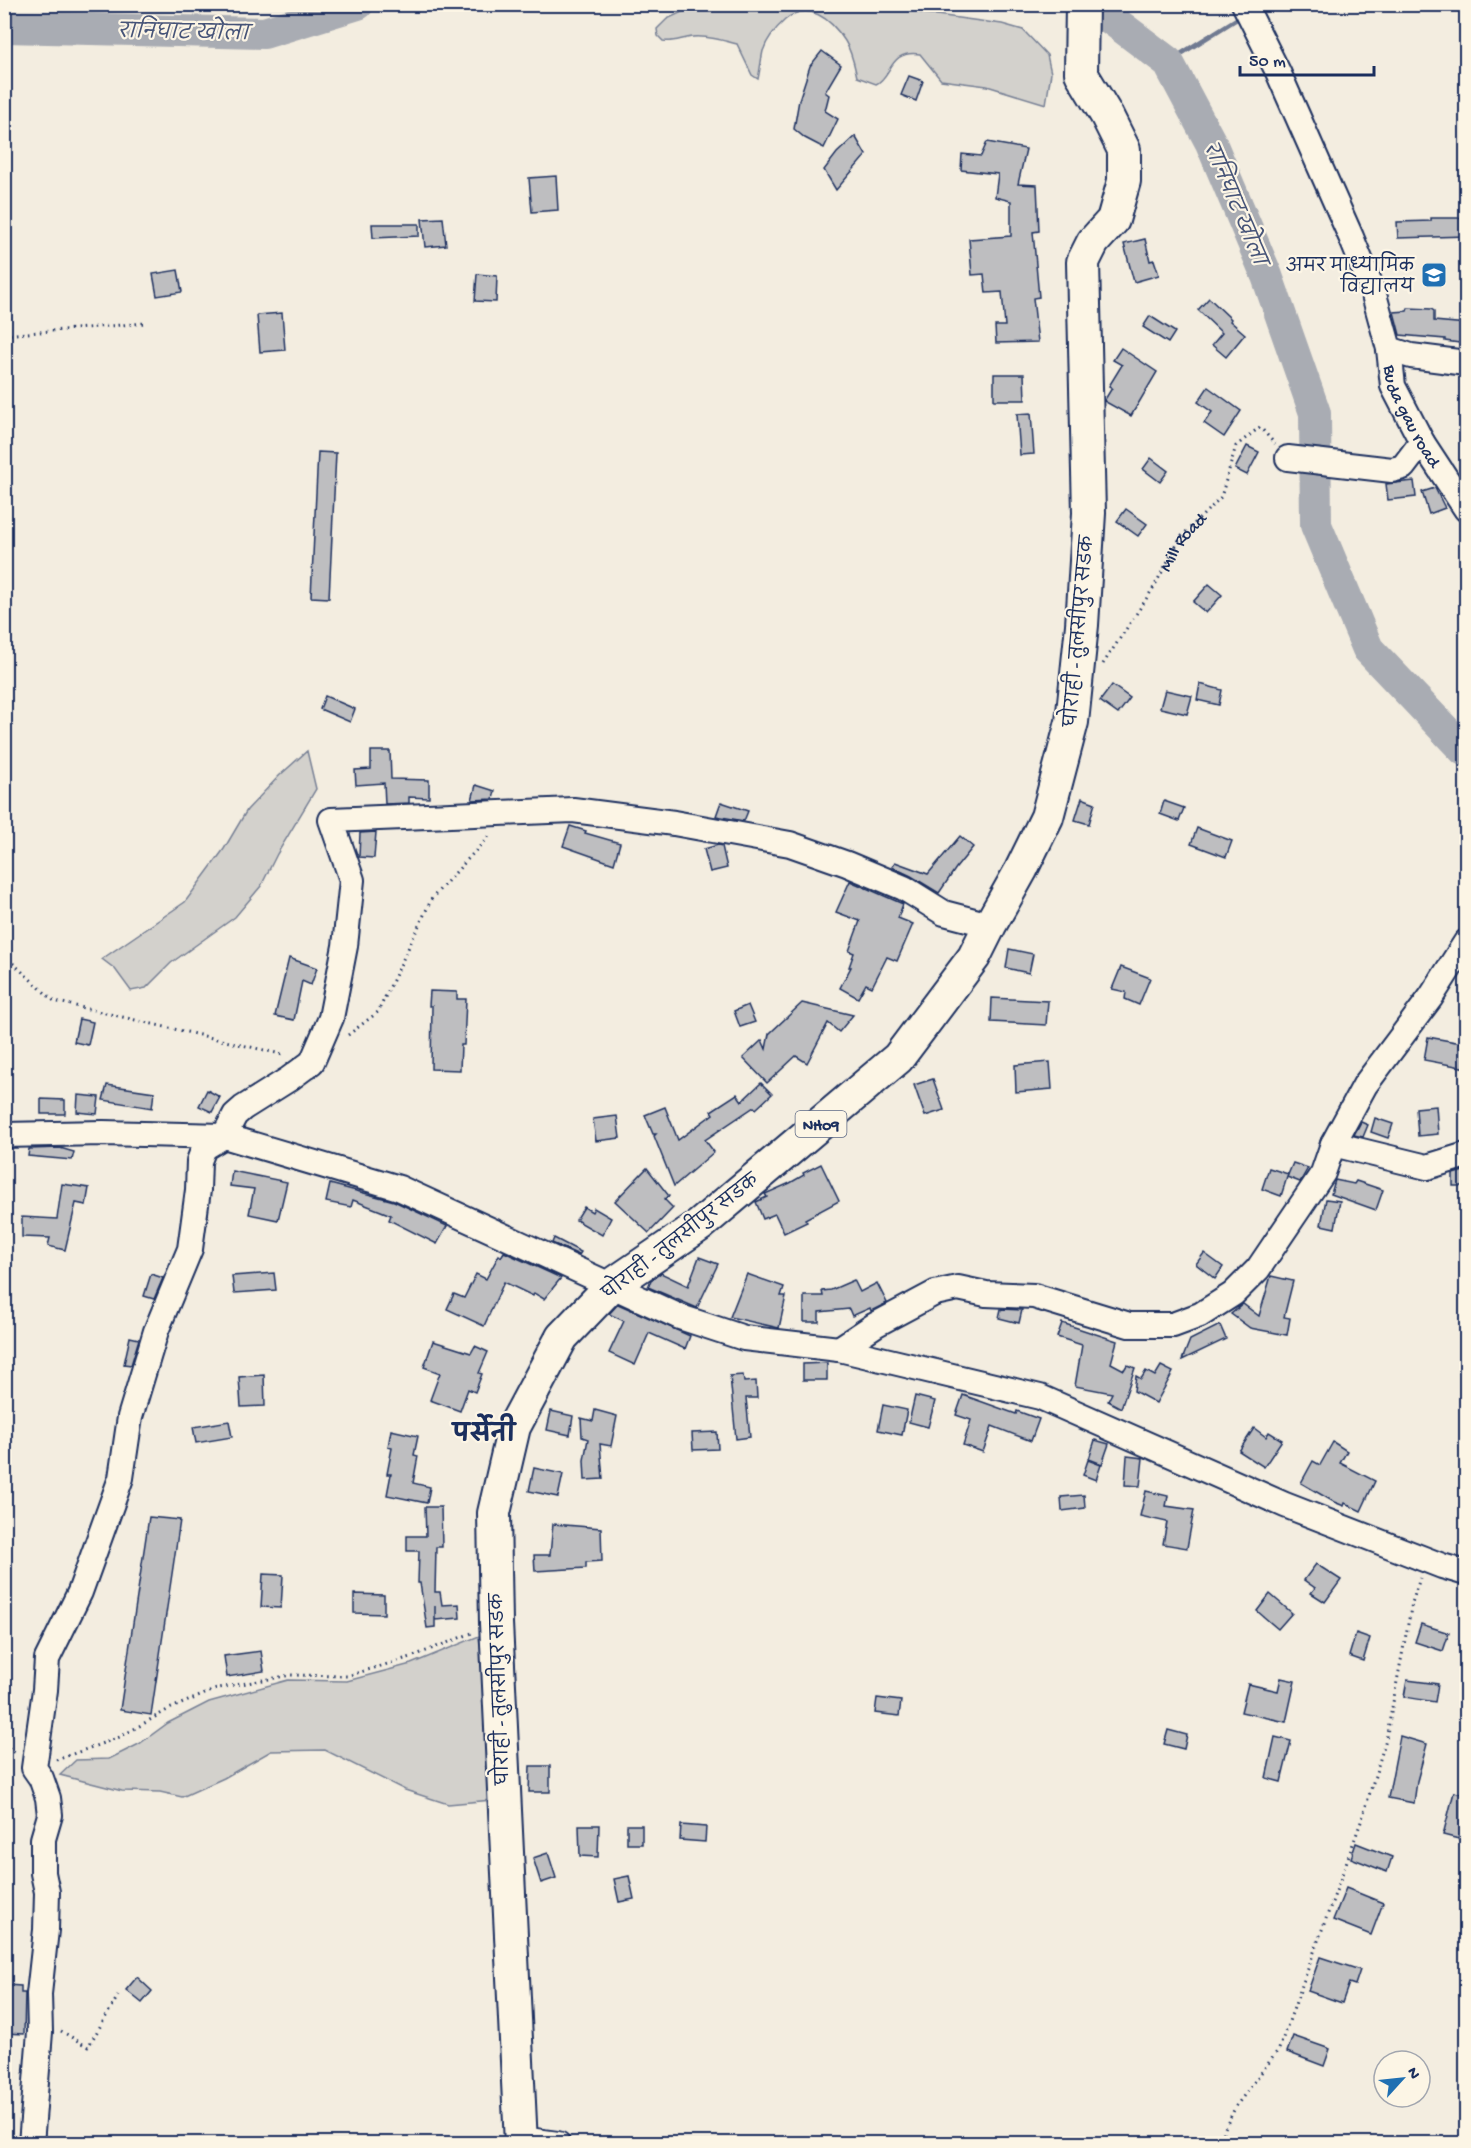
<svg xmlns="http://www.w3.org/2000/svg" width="1471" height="2148" font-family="'Gochi Hand','Playpen Sans Deva',sans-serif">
	<rect width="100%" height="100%" fill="#f3ede0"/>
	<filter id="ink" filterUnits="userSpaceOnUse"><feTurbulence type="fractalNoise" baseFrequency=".0167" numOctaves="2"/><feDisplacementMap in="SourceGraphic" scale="12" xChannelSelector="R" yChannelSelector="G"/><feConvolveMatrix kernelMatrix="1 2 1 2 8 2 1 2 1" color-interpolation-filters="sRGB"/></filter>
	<g filter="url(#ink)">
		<g fill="#d3d1cc" stroke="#778095" stroke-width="1.5">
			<path d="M697,5H903L922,13L1002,24L1023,30L1047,55L1051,73L1046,104L987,86L941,80L920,54C889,49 892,77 876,84L857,77C854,64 852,52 845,41C831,19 808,0 785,20C776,28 767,39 763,51C761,60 760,70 758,79L752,75L737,44C722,40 708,36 693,37C682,38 673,43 663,41L658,36L657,29L667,19Z"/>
			<path d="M307,751L316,789L277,854L261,886L235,917L171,963L146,988L131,991L115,969L102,959L185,902L224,849L247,810L279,776Z"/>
			<path d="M479,1636L487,1706L492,1800L448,1804L405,1790L325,1750L271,1751L224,1778L182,1797L160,1792L122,1791L60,1775L76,1760L109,1759L139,1744L168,1723L209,1702L288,1680L347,1681L411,1664Z"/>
		</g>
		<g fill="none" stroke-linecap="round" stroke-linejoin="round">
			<path stroke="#707a91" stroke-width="5" d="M1168,62L1243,15"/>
			<g stroke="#a9acb3" stroke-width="32">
				<path d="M1091,4L1168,62L1211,143L1267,276L1315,413L1316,525L1368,649L1464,750H1466"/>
				<path d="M4,27L264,33L358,4"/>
			</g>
		</g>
		<g fill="#bebec0" stroke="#1b2f5e" stroke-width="1.5">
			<path d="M822,51L841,65L825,92L829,95L825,111L838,119L824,148L805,138L794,129L799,100L810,66Z"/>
			<path d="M909,76L923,81L916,101L901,95Z"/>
			<path d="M855,136L866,155L836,190L824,170L837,153Z"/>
			<path d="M987,142L1026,149L1018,184L1037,185L1039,231L1033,232L1039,297L1033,298L1038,342L996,343L995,326H1005L1002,292L986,293L984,274L972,275L969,239L1011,236V201L995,197L998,174L961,170L962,154L981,156Z"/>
			<path d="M556,176L558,210L532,212L529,178Z"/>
			<path d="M443,218L446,245L425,247L422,219Z"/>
			<path d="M1431,218H1467V236L1398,238L1397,222L1431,221Z"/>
			<path d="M372,224H419V236L373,238Z"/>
			<path d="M1145,239L1150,261L1154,260L1159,275L1134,282L1124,244Z"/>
			<path d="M178,270L182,292L157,296L153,274Z"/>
			<path d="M477,274L497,276L496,302L475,301Z"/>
			<path d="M1209,298L1231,319L1230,321L1245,334L1226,357L1212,345L1222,333L1198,310Z"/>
			<path d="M1408,308L1431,309L1434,311V321L1467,324V344L1445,341V339L1400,335L1394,312L1407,311Z"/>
			<path d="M282,313L285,350L260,352L257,315Z"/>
			<path d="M1150,316L1175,332L1168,343L1143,327Z"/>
			<path d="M1121,348L1157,372L1131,416L1104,401L1112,388L1109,386L1122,365L1113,360Z"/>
			<path d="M994,374H1024L1025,400H994Z"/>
			<path d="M1208,387L1241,411L1224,437L1204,423L1212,412L1198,402Z"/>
			<path d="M1031,413L1034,454L1020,455L1017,414Z"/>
			<path d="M1247,446L1259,452L1247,475L1235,469Z"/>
			<path d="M318,452L336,453L329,598L311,597Z"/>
			<path d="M1151,458L1168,471L1160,482L1143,469Z"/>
			<path d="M1414,481L1416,497L1388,500L1386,484Z"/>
			<path d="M1435,488L1445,508L1429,514L1422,492Z"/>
			<path d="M1126,509L1147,524L1138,536L1117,521Z"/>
			<path d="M1209,584L1222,595L1206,613L1193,602Z"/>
			<path d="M1200,684L1222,690L1219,705L1197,700Z"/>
			<path d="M1112,685L1130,698L1118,714L1100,701Z"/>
			<path d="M1165,690L1192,696L1187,714L1160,708Z"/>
			<path d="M325,696L355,709L350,722L320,709Z"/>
			<path d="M371,751H390L391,779L429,780V798L409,797V803L385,804L384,783L356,785L355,770L371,769Z"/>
			<path d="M476,785L495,791L493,799L472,800Z"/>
			<path d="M1082,798L1095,803L1089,824L1075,820Z"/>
			<path d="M1164,801L1184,808L1179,821L1160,814Z"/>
			<path d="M721,802L748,811L744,821L716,816Z"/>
			<path d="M570,826L586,831L585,833L620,843L614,864L563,846Z"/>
			<path d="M1197,828L1232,841L1226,857L1191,844Z"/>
			<path d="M376,832L374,858L359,857L360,833Z"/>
			<path d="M960,836L973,847L956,868L939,893L911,876L892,867L895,862L928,874Z"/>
			<path d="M718,845L722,846L727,868L710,872L704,849Z"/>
			<path d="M850,881L903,904L898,918L913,924L897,961L887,957L872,987L866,984L858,998L840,988L851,967H849L854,953L849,951L860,921L836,912Z"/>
			<path d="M1009,949L1033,954L1029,973L1006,968Z"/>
			<path d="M289,958L317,968L311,985L302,981L294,1020L275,1016Z"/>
			<path d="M1121,967L1150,978L1139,1005L1125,999L1126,992L1112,989Z"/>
			<path d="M430,991L457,992V999H466L464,1045H461L460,1070L431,1069L432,1006H429Z"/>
			<path d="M992,998L1048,1001L1046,1025L991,1022Z"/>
			<path d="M802,1003L853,1015L839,1032L828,1023L807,1063L796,1056L767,1083L743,1058L762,1040L766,1049L769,1034Z"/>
			<path d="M748,1005L755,1022L740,1027L734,1011Z"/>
			<path d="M79,1019L93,1022L88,1045L74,1042Z"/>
			<path d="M1428,1037L1467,1044V1068L1424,1060Z"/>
			<path d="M1050,1062L1052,1089L1016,1092L1015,1065Z"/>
			<path d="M933,1079L944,1110L925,1116L914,1085Z"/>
			<path d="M761,1083L772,1094L756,1109L754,1107L705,1140L714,1152L674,1186L654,1136L656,1134H653L645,1115L665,1107L678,1140L713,1114L711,1111L737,1094L742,1101Z"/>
			<path d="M107,1085L154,1092L152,1108L103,1100Z"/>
			<path d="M207,1090L220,1097L212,1112L199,1106Z"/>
			<path d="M78,1095L99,1097L97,1114L77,1112Z"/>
			<path d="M41,1099L65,1100V1114H41Z"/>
			<path d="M1436,1106L1438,1134L1418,1136L1416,1108Z"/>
			<path d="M617,1116L620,1138L596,1141L593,1119Z"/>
			<path d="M1375,1118L1393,1124L1388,1138L1371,1132Z"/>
			<path d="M1361,1122L1368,1125L1363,1137L1354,1135Z"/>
			<path d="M60,1148L74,1152L72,1160L28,1156L29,1149Z"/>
			<path d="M1293,1163L1308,1168L1300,1182L1287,1177Z"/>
			<path d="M821,1164L839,1201L805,1219L807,1222L784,1233L775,1214L763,1219L756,1202L767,1197L765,1194L790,1183L804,1175L803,1173Z"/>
			<path d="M647,1168L669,1196L664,1199L673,1208L649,1233L615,1201Z"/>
			<path d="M1269,1168L1288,1174L1281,1196L1262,1189Z"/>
			<path d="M1467,1170V1186H1453V1174Z"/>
			<path d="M232,1171L287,1182L278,1220L249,1214L254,1189L230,1186Z"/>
			<path d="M1335,1180L1354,1184L1356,1181L1383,1190L1376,1210L1331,1194Z"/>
			<path d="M62,1184L89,1188L86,1205L76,1203L65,1250L48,1246L50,1238L22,1237V1217L57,1219Z"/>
			<path d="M330,1184L394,1201L447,1226L437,1244L389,1220L391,1215L353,1200L351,1207L326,1202Z"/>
			<path d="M1326,1199L1340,1201L1335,1228L1321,1225Z"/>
			<path d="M584,1207L592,1212L594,1208L611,1218L602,1235L576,1220Z"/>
			<path d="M554,1238L581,1252L579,1255L552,1243Z"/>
			<path d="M504,1252L561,1278L544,1299L534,1293L533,1296L504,1282L484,1326L447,1309L454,1294L464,1298L476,1274L486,1279L499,1255L501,1257Z"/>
			<path d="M1204,1253L1223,1267L1215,1279L1196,1264Z"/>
			<path d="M699,1257L718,1264L697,1308L648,1287L651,1280L661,1273L688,1286Z"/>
			<path d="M274,1273L276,1290L234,1293L232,1276Z"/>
			<path d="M151,1274L163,1278L154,1299L144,1296Z"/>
			<path d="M747,1274L784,1287L781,1296H786L779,1328L730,1317Z"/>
			<path d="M1271,1276L1293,1281L1284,1317L1290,1318L1287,1335L1250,1328L1231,1314L1243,1304L1259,1316Z"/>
			<path d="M854,1280L860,1292L877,1283L887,1303L871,1311L870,1308L852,1316L849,1309L819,1312V1322H804V1296H823L822,1291L831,1290Z"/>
			<path d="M618,1304L690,1336L685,1349L649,1333L635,1365L609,1353L624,1321L609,1314Z"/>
			<path d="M1001,1309L1022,1310L1019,1323L999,1318Z"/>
			<path d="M1062,1323L1117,1341L1111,1363L1124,1370L1127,1365L1135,1368L1121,1408L1108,1401L1112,1393L1075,1386L1082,1345L1057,1337Z"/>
			<path d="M1220,1325L1226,1339L1182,1360L1190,1340Z"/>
			<path d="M130,1337L139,1339L131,1365L124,1364Z"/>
			<path d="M433,1341L471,1353L475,1346L488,1352L479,1373L482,1374L475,1392L468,1389L460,1411L430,1400L440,1373L424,1367Z"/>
			<path d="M827,1363V1380H803V1364Z"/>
			<path d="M1161,1366L1173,1372L1156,1403L1134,1391L1136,1376L1141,1379L1146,1371L1155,1376Z"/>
			<path d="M264,1375L265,1406L241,1407L239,1377Z"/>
			<path d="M743,1375L744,1382L756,1381L757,1398H746L750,1437L736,1439L730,1376Z"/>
			<path d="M963,1395L1016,1414L1017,1411L1039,1419L1031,1441L992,1426L983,1452L963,1445L971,1420L956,1415Z"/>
			<path d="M915,1396L935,1401L928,1427L909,1422Z"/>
			<path d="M883,1405L907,1410L902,1435L878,1430Z"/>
			<path d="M595,1410L617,1416L611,1446L600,1444L603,1479L585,1480L584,1460L588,1439L582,1437L581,1418L593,1421Z"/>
			<path d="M551,1411L573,1416L570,1435L547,1430Z"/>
			<path d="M229,1421L232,1437L196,1443L193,1427Z"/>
			<path d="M1254,1428L1266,1437L1269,1432L1282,1440L1264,1467L1239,1451Z"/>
			<path d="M391,1430L418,1436L414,1455L418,1456L413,1483L430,1487L427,1503L387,1495L391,1474H387L392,1448L388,1447Z"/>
			<path d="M717,1432L718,1449L693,1450L692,1433Z"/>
			<path d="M1095,1440L1109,1444L1102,1464L1089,1459Z"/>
			<path d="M1333,1442L1347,1451L1340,1463L1375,1481L1361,1511L1345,1503L1344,1506L1334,1502L1301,1483L1313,1461L1320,1465Z"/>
			<path d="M1127,1456L1143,1458L1140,1486L1125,1485Z"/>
			<path d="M1088,1460L1101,1465L1096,1480L1083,1475Z"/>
			<path d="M534,1468L563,1474L558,1497L529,1491Z"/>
			<path d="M1146,1491L1168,1496L1166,1506L1194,1510L1187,1548L1163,1544L1167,1522L1140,1516Z"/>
			<path d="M1084,1495L1085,1508L1062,1511L1061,1497Z"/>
			<path d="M425,1507H441L442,1547H436L435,1592H440L442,1605L459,1604L460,1618L435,1620V1606V1627L427,1628L420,1583H418L419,1551H407V1536H426Z"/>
			<path d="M149,1517L180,1520L151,1715L120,1710Z"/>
			<path d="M553,1524L601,1528L602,1561L586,1562V1568L535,1571L534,1555H550Z"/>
			<path d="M1316,1564L1341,1580L1325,1602L1311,1593L1315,1588L1304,1580Z"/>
			<path d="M263,1574L283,1575L281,1608L261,1607Z"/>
			<path d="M354,1594L384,1595V1614L354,1613Z"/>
			<path d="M1270,1594L1292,1613L1278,1629L1257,1611Z"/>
			<path d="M1421,1624L1449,1633L1443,1651L1415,1642Z"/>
			<path d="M1356,1633L1370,1638L1363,1661L1349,1656Z"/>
			<path d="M261,1651L264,1671L227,1677L224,1656Z"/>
			<path d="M1281,1678L1295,1681L1286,1722L1241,1712L1248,1684L1278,1691Z"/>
			<path d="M1407,1680L1438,1684L1435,1702L1404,1697Z"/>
			<path d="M877,1698L901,1701L899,1716L875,1713Z"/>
			<path d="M1168,1730L1187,1735L1184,1749L1164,1744Z"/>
			<path d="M1400,1736L1427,1744L1417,1781L1414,1803L1388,1798Z"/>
			<path d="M1275,1737L1291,1741L1281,1782L1266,1778Z"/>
			<path d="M530,1766H550V1792H529Z"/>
			<path d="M1454,1792L1467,1795V1808L1459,1839L1443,1835Z"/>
			<path d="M579,1825H599L598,1857L580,1856Z"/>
			<rect x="627" y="1825" width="15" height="19"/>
			<path d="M681,1825L706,1827L705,1842L680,1840Z"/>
			<path d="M1356,1843L1392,1857L1387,1872L1351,1858Z"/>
			<path d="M548,1853L556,1878L541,1883L533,1858Z"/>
			<path d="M629,1876L634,1899L619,1902L614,1879Z"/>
			<path d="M1346,1888L1383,1903L1371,1935L1333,1920Z"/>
			<path d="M1320,1957L1360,1970L1355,1985L1349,1983L1342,2003L1308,1991Z"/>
			<path d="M137,1977L152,1991L142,2003L126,1990Z"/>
			<path d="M6,1985L21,1986V1993H25L24,2034L5,2033Z"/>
			<path d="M1293,2036L1330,2049L1324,2066L1287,2052Z"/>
		</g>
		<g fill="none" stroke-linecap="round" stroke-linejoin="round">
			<g stroke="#1b2f5e" stroke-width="28">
				<g id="minor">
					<path d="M1244,4L1278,72L1351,237L1373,291L1389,349L1411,356L1466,363"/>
					<path id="s2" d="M1389,349L1393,386L1422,442L1466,509"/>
					<path d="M1288,458L1392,470L1403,467L1422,442"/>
					<path d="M4,1135L103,1133L224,1136L399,1188L680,1317L744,1338L839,1349L1040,1397L1285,1505L1442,1566L1466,1573"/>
					<path d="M1333,1144L1427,1167L1466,1155"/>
					<path d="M839,1349L875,1325L935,1293L958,1288L986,1294L1034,1296L1129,1325H1173L1200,1315L1233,1294L1258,1269L1323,1173L1333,1144L1365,1085L1431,997L1466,942"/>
					<path d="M521,2139L558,2144"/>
					<path d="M31,2144L40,2032L39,1994L46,1930L47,1892L43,1873V1839L50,1815L48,1798L41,1778L34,1768L45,1690L47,1659L80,1592L121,1478L130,1417L156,1331L190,1249L198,1190L199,1161L204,1148L224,1136L235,1115L243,1108L289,1079L312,1062L331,1018L345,946L352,880L331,820L573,810L674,823L790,844L847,864L904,888L944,913L990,925"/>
				</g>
			</g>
			<g stroke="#1b2f5e" stroke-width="36">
				<path id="major" d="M521,2144L496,1623L494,1513L514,1427L562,1337L612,1285L700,1225L898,1058L974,957L990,925L1021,870L1047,817L1072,722L1075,693L1082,625L1089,513L1083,262L1093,242L1113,220L1124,181V150L1107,116L1081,73L1082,4"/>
			</g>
			<g stroke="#1b2f5e" stroke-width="3" stroke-dasharray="1.5 4.5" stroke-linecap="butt">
				<path d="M4,335L145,323"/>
				<path id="s1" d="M1103,664L1154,587L1180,538L1221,497L1236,446L1260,427L1275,444"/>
				<path d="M4,955L54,1001L285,1055"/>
				<path d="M348,1035L378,1012L432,898L491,834"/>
				<path d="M4,1744L16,1754"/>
				<path d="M56,1760L120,1737L169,1709L219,1688L291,1675L347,1676L411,1657L472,1633"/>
				<path d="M61,2031L88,2047L118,1996"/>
				<path d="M1217,2144L1236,2106L1279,2049L1362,1819L1386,1739L1412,1603L1420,1578"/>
			</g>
			<use href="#minor" stroke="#fcf5e5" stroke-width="24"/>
			<use href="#major" stroke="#fcf5e5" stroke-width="32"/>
		</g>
	</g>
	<defs>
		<g id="school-square" transform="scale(1.35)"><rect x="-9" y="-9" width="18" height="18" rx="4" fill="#1f6fb2" stroke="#fcf5e5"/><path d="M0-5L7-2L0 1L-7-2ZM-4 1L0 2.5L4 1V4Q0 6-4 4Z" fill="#fff"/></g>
	</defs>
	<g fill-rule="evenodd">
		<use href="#school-square" x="1434" y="275"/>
	</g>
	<g text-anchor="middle" stroke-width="4.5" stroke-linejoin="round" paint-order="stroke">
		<rect fill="#fcf5e5" stroke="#5e6a86" stroke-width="1.5" x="795.5" y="1111" width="51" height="26" rx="4.5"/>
		<g font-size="16" font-weight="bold" fill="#1b2f5e">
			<text x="821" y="1130">NH09</text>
		</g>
		<g font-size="18" fill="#1b2f5e" stroke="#fcf5e5" text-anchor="end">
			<text x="1414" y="271">अमर माध्यामिक<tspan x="1414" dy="21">विद्यालय</tspan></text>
		</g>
		<g font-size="18" fill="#1b2f5e" stroke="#fcf5e5">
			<text dy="6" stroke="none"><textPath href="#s2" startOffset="72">Buda gau road</textPath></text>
			<text dy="6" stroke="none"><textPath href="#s1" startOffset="146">Mill Road</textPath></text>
			<text transform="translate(1078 631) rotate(-85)" y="6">घोराही - तुलसीपुर सडक</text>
			<text transform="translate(680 1236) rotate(-38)" y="6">घोराही - तुलसीपुर सडक</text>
			<text transform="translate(499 1689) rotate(-92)" y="6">घोराही - तुलसीपुर सडक</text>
		</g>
		<g font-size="20" font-style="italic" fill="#465478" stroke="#fcf5e5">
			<text transform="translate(183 31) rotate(1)" y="7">रानिघाट खोला</text>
			<text transform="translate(1236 203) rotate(67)" y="7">रानिघाट खोला</text>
		</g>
		<g font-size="24" font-weight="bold" fill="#1b2f5e" stroke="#fcf5e5">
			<text x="484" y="1441">पर्सेनी</text>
		</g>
	</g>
	<rect width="1471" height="2148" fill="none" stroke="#fcf5e5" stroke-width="24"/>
	<rect x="12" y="12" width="1447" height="2124" fill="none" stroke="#1b2f5e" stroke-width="2" filter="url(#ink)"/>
	<g transform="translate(1402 2079) rotate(63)"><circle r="28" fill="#fcf5e5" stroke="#a2a6af" stroke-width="1.5"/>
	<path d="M0-4.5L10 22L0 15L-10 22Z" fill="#1f6fb2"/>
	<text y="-9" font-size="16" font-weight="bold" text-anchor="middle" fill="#1b2f5e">N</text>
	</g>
	<path d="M1240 66v9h134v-9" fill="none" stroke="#1b2f5e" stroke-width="3"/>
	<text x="1249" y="66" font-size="18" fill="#1b2f5e" stroke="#fcf5e5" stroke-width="4.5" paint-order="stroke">50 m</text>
</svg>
